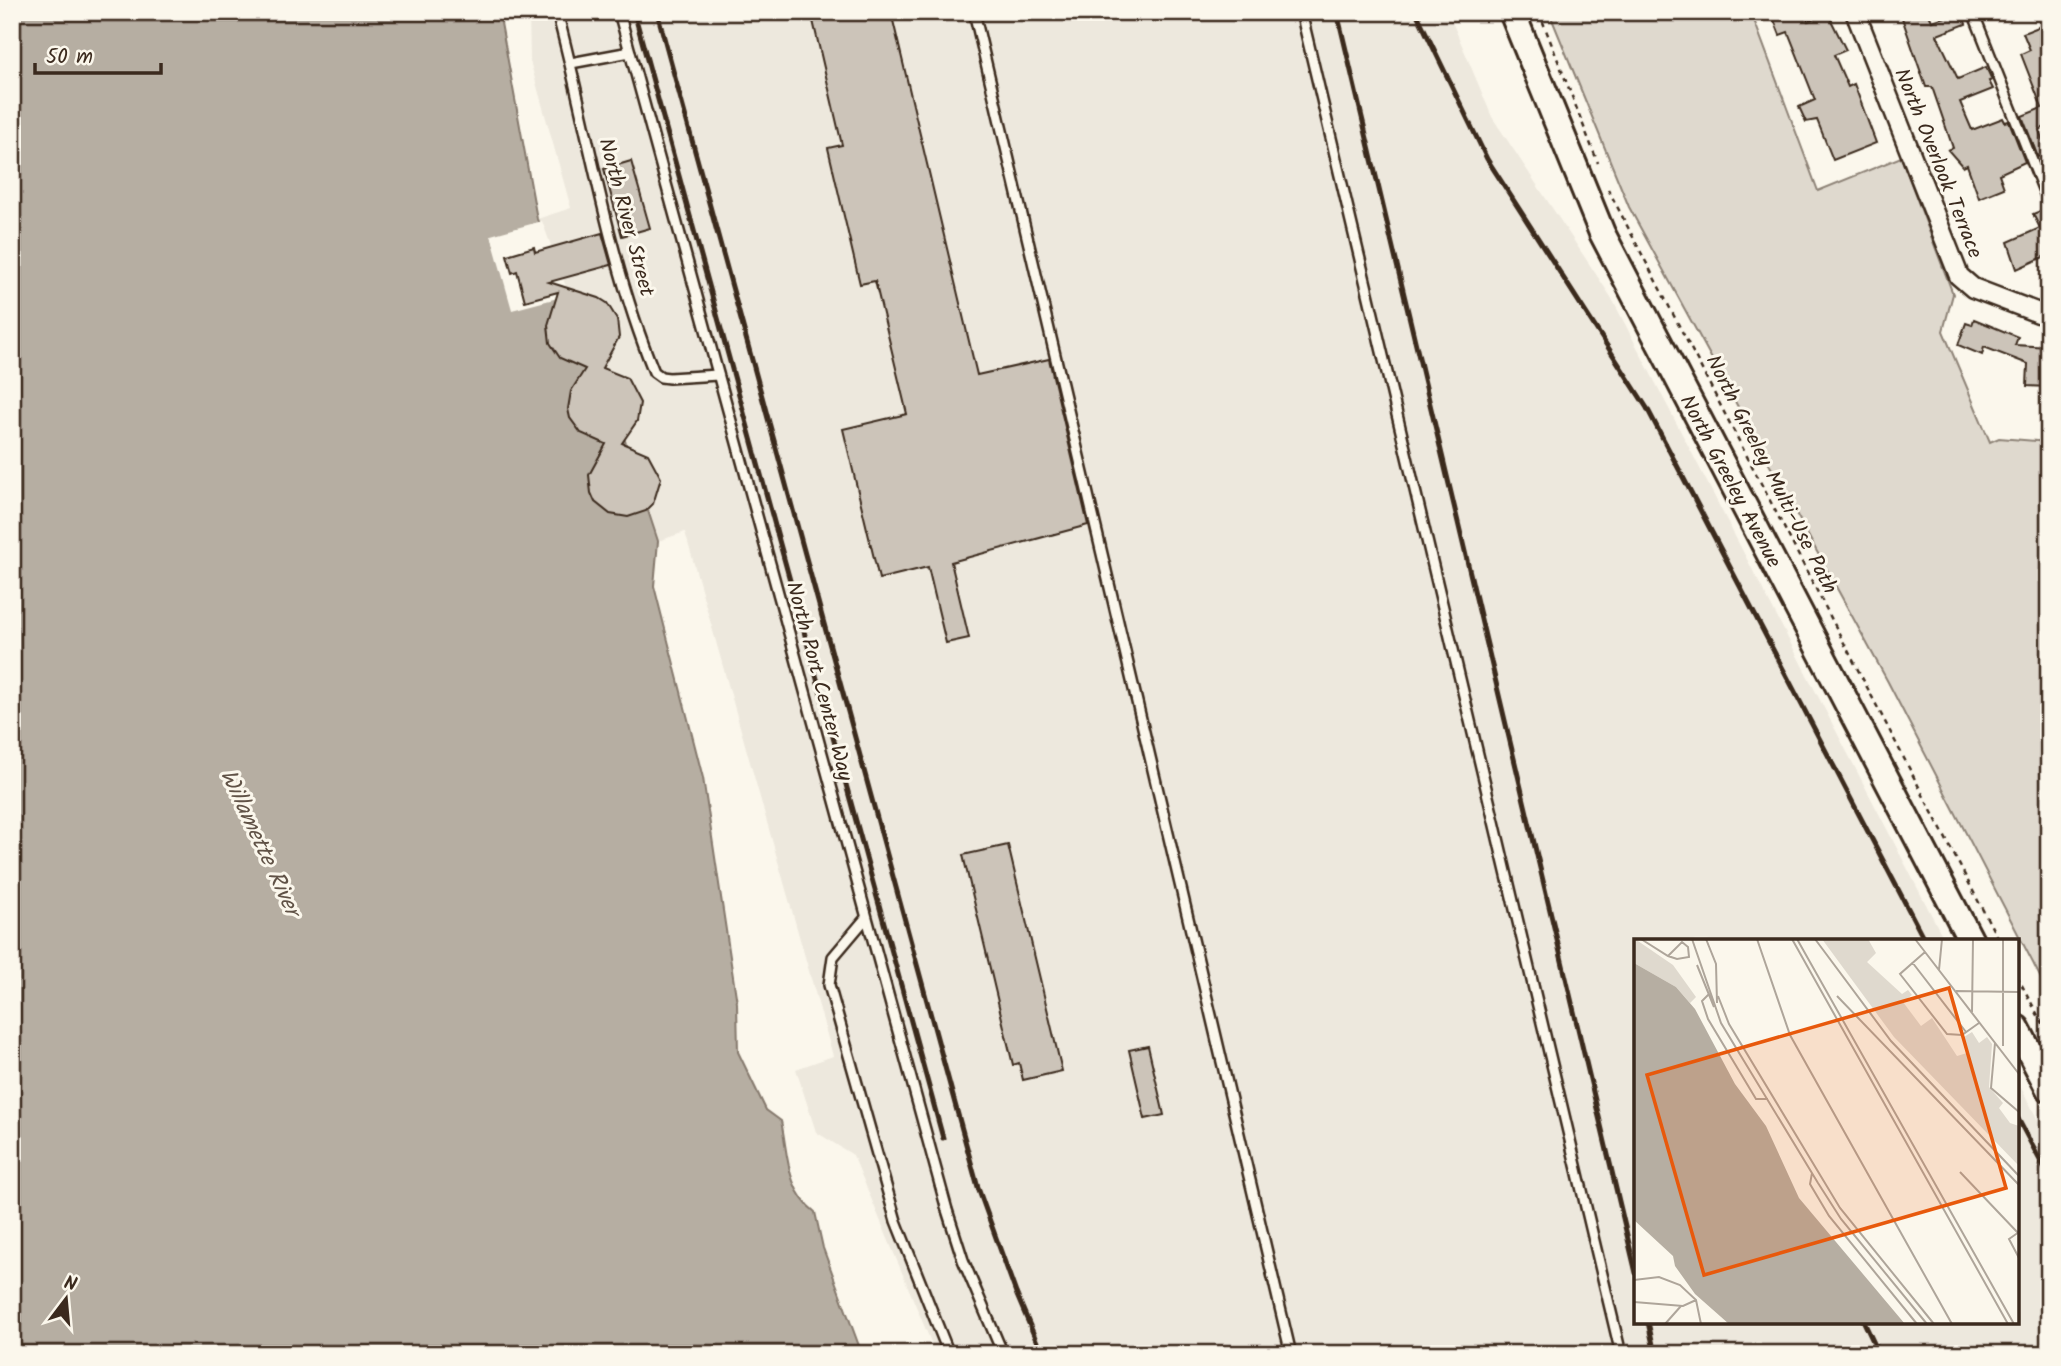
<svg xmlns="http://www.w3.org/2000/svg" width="2061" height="1366" font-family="Kalam,sans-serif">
	<rect width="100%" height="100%" fill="#fbf7ec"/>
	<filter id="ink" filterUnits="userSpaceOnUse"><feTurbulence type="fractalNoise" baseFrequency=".0143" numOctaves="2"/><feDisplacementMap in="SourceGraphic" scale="14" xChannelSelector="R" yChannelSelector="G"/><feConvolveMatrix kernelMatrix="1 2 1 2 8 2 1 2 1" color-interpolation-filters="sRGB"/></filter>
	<g filter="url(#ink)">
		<path fill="#ede8dd" d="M529,12H1448L1492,117L1611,297L1945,941H1636V1322H2017V1080L2049,1141V1354H936L853,1155L816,1132L796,1069L833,1056L685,532L658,541L608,389L563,289L537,219L571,208L530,61Z"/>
		<path fill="#dfd9ce" stroke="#8d8276" stroke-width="2" d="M1549,12H1751L1818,191L1901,157L1953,294L1943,331L1990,442L1999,438L2049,442V994L1888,682L1629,207Z"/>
		<path fill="#b6aea2" stroke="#85796d" stroke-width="2" d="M12,12H499L537,219L563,289L608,389L658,541L654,586L703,778L737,1003L738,1052L766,1110L781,1121C788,1153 786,1190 815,1212L823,1248L862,1354H12Z"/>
		<path fill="#fbf7ec" d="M542,221L569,295L512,310L491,235Z"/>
		<g fill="#ccc4b9" stroke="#3b2a1e" stroke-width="2">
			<path d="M811,12H891L977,375L1049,359L1088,525L951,562L969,638L946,643L928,567L879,579L843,429L907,414L875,281L860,284L828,148L842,145Z"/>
			<path d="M1771,12H1804L1808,21L1828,14L1846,50L1834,55L1848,87L1854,84L1876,143L1833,160L1817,120L1806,122L1799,107L1815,100L1788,32L1780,35Z"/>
			<path d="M1900,12H1928L1932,21L1962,12L1966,24L1937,35L1958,79L1986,67L1992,80L1989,81L1993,89L1960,102L1972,130L2003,118L2005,122L2009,121L2025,162L1999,174L2004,188L1979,198L1967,165L1963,167L1948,150L1953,148L1932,87H1926Z"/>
			<path d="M2046,24L2049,32V125L2039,130L2047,153L2038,157L2022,116L2042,108L2021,54L2030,50L2023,33Z"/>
			<path d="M631,161L650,228L622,236L604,169Z"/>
			<path d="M2045,209L2049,217V248L2046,242L2043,243L2048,255L2017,269L2008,242L2040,228L2033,214Z"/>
			<path d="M602,233L611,265L549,282L599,298L607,303L617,319L619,337L602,368L627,378L640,403L637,421L622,443L648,454L661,478L653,504L646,511L628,517L610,514L595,502L591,493L589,475L606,444L581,433L570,418L568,409L571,391L585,369L560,358L550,343L548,325L558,292L525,301L517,271L512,273L507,255L534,247L535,252Z"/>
			<path d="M1974,319L2018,337L2015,345L2049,347V387L2027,386L2028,364L1984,347L1982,355L1958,345L1966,323L1972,325Z"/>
			<path d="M1008,845L1062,1071L1023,1080L1019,1063L1013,1065L963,855Z"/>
			<path d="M1148,1046L1164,1115L1145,1119L1129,1050Z"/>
		</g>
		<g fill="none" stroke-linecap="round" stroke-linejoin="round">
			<g stroke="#3b2a1e" stroke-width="14">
				<g id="service">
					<path d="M557,12C589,132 607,257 654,372L661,377L669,378L718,375"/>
					<path d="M619,12L947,1210L963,1260L1003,1354"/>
					<path d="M974,12L1291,1354"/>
					<path d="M1301,12L1621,1354"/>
					<path d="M1973,12L2049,204"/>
					<path d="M571,63L630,52"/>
					<path d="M866,918L833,957L829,985L896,1221L949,1354"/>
				</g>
			</g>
			<g stroke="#3b2a1e" stroke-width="23">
				<path id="minor" d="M1855,12L1959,276L1973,288L2049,317"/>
			</g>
			<g stroke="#3b2a1e" stroke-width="30">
				<g id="secondary">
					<path d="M1512,12L1602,233L1971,941"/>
					<path d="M2017,1028L2049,1089"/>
				</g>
			</g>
			<g stroke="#3b2a1e" stroke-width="2.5" stroke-dasharray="5 5" stroke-linecap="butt">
				<path d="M1539,12L1598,163"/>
				<path d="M1608,189L1999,941"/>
				<path d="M2017,976L2049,1036"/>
			</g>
			<use href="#service" stroke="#fbf7ec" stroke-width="9"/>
			<use href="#minor" stroke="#fbf7ec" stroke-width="18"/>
			<use href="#secondary" stroke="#fbf7ec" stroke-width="24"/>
			<g stroke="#3b2a1e" stroke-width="5">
				<path d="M634,12L943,1138"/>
				<path d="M657,12L978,1188L1016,1293L1042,1354"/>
				<path d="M1337,12L1636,1273"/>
				<path d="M1416,12L1487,159L1647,408L1925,941"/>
				<path d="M2017,1117L2049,1177"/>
				<path d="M1648,1322L1655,1354"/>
				<path d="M1864,1322L1879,1354"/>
			</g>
		</g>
	</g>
	<g text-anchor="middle" stroke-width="6" stroke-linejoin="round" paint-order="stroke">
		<g font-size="21" fill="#3b2a1e" stroke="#fbf7ec">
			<text transform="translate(1939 163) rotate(68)" y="7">North Overlook Terrace</text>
			<text transform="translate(627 217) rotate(75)" y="7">North River Street</text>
			<text transform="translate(1772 474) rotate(63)" y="7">North Greeley Multi-Use Path</text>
			<text transform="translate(1731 481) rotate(62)" y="7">North Greeley Avenue</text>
			<text transform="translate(820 681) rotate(75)" y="7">North Port Center Way</text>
		</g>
		<g font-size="23" font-style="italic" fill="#605246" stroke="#fbf7ec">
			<text transform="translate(261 842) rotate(65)" y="8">Willamette River</text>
		</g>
	</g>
	<g transform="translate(1634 939)">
		<rect width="385" height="385" fill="#fbf7ec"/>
		<path d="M1,0L39,26L62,58L56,64L42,48L0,24ZM188,0H234L242,14L233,23L268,55L274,51L278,56L269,63L287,87L298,79L323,117L333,114L330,98L338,93L345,104L353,98L358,105L355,148L369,164L365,169L376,184L385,187V227L260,98Z" fill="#dfd9ce"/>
		<path d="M0,24L42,48L61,70L101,145L132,187L165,259L271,385H95L61,355L41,327L39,317L0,281Z" fill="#b6aea2"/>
		<path fill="none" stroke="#aea59a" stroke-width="2" d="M7,0L34,17L43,20L55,18L54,8L48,3L34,17M58,0L87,84L184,244L207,280L293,385M72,0L82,25L83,64M123,0L156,96L318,385M158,0L374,385M163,0L380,385M181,0L257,102L385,237M281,0L385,135M291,13L266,35L313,95L328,96L345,84M278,23L332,93M63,26L80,68M305,31L308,0M322,52L385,53M75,55L68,62L74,80L122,160H134M84,57L95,85L206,269L300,385M203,57L385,246M338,73L339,0M361,104L357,149L385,173M369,107V0M326,233L385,295M178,234L176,245L195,277L283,385M385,293L375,300L385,319M0,341L25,338L46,346L62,361L67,385M0,363L49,367L62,361M31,385L47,367"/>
		<path fill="#e8590c" fill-opacity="0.15" stroke="#e8590c" stroke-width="3.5" d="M315,49L372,249L70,336L13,136Z"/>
		<rect width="385" height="385" fill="none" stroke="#3b2a1e" stroke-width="3.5"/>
	</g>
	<rect width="2061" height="1366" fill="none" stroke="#fbf7ec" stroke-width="42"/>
	<rect x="21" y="21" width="2019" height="1324" fill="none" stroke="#3b2a1e" stroke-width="2.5" filter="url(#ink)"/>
	<g transform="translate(66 1299) rotate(16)" stroke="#fbf7ec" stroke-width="5" paint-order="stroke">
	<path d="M0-5L12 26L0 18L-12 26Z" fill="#3b2a1e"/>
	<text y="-10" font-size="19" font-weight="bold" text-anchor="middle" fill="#3b2a1e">N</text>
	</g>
	<path d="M35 63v10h126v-10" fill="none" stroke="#3b2a1e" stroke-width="3.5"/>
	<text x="46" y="63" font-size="21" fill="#3b2a1e" stroke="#fbf7ec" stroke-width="5" paint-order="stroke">50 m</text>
</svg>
